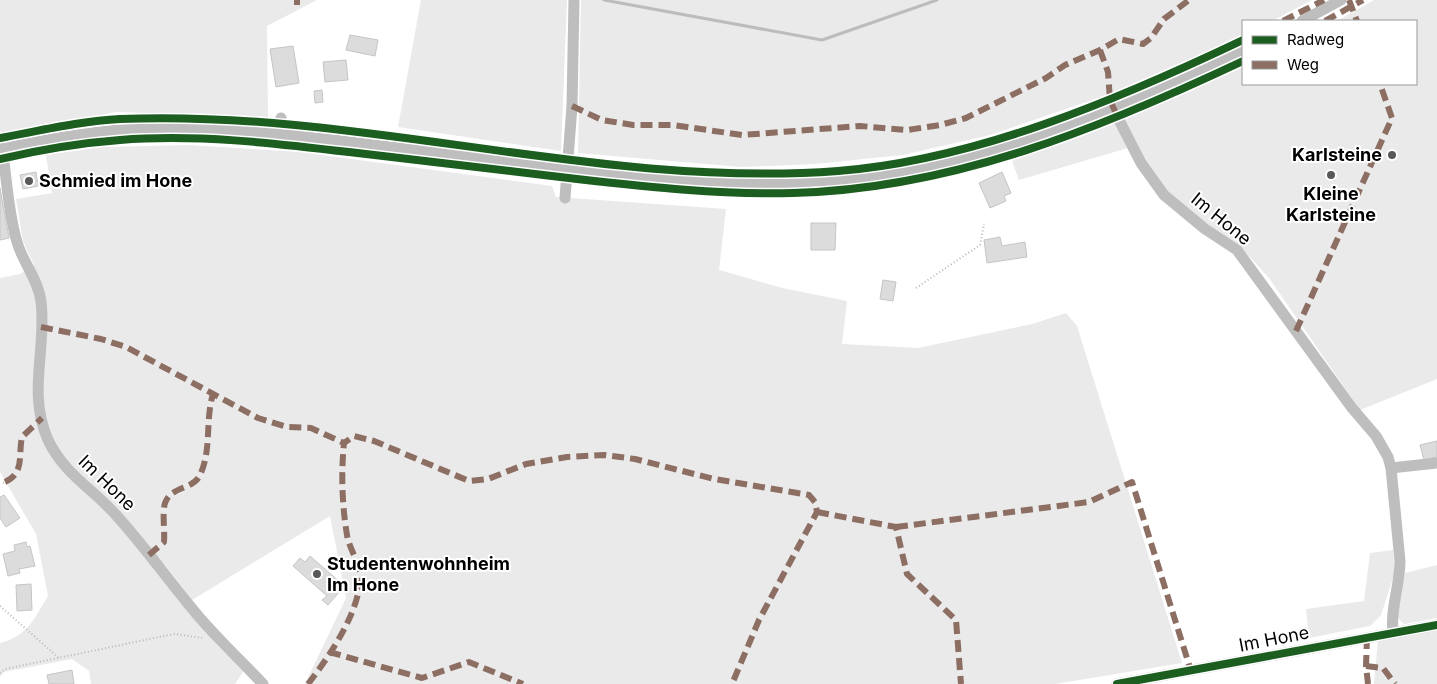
<svg xmlns="http://www.w3.org/2000/svg" width="1437" height="684" font-family="Inter,sans-serif">
	<rect width="100%" height="100%" fill="#fff"/>
	<g fill="#eaeaea">
		<path d="M0,0H317L267,26L268,117L116,112L0,135Z"/>
		<path d="M421,0H567L561,151L398,127Z"/>
		<path d="M581,0H1312L1272,21H1243V36L1107,95L990,135L903,155L815,164L741,167L578,153Z"/>
		<path d="M1374,0H1437V379L1360,410L1269,278L1240,246L1208,226L1166,193L1144,163L1123,120L1243,67V84H1416V21H1337Z"/>
		<path d="M1116,123L1128,148L1019,180L1012,161Z"/>
		<path d="M190,145L299,152L552,186L556,197L726,209L719,270L782,288L847,301L842,344L918,348L1032,324L1066,313L1077,326L1182,663L1055,684H305L346,598L330,516L192,600L165,565L156,569L217,645L243,672L235,684H91L89,671L72,659L4,672L0,677V643C29,635 33,620 48,596L36,534L0,472V278L20,274L34,265L23,241L16,199L52,193L46,155L102,147Z"/>
		<path d="M1393,550L1395,572L1381,615L1370,626L1309,638L1306,609L1364,601L1370,553Z"/>
		<path d="M1437,565V618L1404,624L1397,617L1405,573Z"/>
		<path d="M1437,629V684H1374L1378,640Z"/>
	</g>
	<g fill="none" stroke-linecap="round" stroke-linejoin="round">
		<path stroke="#bcbcbc" stroke-width="3" d="M604,0L822,40L937,0"/>
	</g>
	<g fill="#dcdcdc" stroke="#c5c5c5">
		<path d="M350,35L378,40L375,56L346,50Z"/>
		<path d="M293,46L299,83L276,87L270,49Z"/>
		<path d="M346,60L348,80L325,82L323,62Z"/>
		<path d="M322,90L323,102L315,103L314,91Z"/>
		<path d="M36,172L38,186L23,189L20,175Z"/>
		<path d="M1002,172L1011,193L1004,196L1006,201L990,208L979,183Z"/>
		<path d="M0,188L9,238L0,240Z"/>
		<path d="M811,223H836L835,250H811Z"/>
		<path d="M1000,237L1002,246L1025,242L1027,257L987,263L984,240Z"/>
		<path d="M883,280L896,282L893,301L880,299Z"/>
		<path d="M1437,441V457L1424,460L1420,445Z"/>
		<path d="M4,495L20,518L6,527L0,518V497Z"/>
		<path d="M26,542L27,547L30,546L35,566L19,569L20,573L8,576L3,554L15,551L14,545Z"/>
		<path d="M310,556L341,583L338,587L341,590L328,605L322,600L327,596L293,566L300,558L305,562Z"/>
		<path d="M31,584L32,610L17,611L16,585Z"/>
		<path d="M72,670L74,684H49L47,675Z"/>
	</g>
	<g fill="none" stroke-linecap="round" stroke-linejoin="round">
		<g stroke="#b8b8b8" stroke-width="2" stroke-dasharray="1 2.5" stroke-linecap="butt">
			<path d="M916,288L980,245L984,224"/>
			<path d="M3,483L5,482"/>
			<path d="M0,606L60,659"/>
			<path d="M0,673L5,669L164,636L175,634L202,638"/>
		</g>
		<g stroke="#bebebe" stroke-width="11">
			<path d="M1302,21L1341,0"/>
			<path d="M1118,118L1141,163L1164,195L1205,229L1237,250L1352,408L1376,436L1388,457L1391,468L1400,561C1400,585 1390,609 1393,633"/>
			<path d="M278,134L281,118"/>
			<path d="M2,148C7,179 8,212 17,242C23,263 38,279 41,301C47,348 27,393 48,440C65,475 92,488 116,515C146,548 171,584 200,618C220,641 242,662 263,684"/>
			<path d="M0,149C39,141 80,133 120,130C205,125 290,134 374,145C513,161 654,186 794,183C947,181 1107,119 1243,51"/>
			<path d="M565,198L572,106L574,0"/>
			<path d="M1391,468L1437,463"/>
			<path d="M1117,684L1437,625"/>
		</g>
		<g stroke="#8d6e63" stroke-width="6" stroke-dasharray="12 6" stroke-linecap="butt">
			<path d="M297,0V5"/>
			<path d="M1349,0L1357,21"/>
			<path d="M1283,21L1324,0"/>
			<path d="M1325,21L1363,0"/>
			<path d="M1100,50L1108,72L1110,100L1118,118"/>
			<path d="M572,106L602,120L633,125H673L742,135L860,126L907,130L940,125L966,118L1046,78L1065,65L1100,50L1119,39L1143,44L1151,38L1164,19L1189,0"/>
			<path d="M41,327L101,339L126,347L258,418L287,427L311,428L344,443"/>
			<path d="M1296,331L1392,118L1380,84"/>
			<path d="M5,482C25,473 18,455 22,437L42,418"/>
			<path d="M817,512L896,527L907,574L956,620L961,684"/>
			<path d="M896,527L1089,502L1132,482L1191,671"/>
			<path d="M149,555L164,542C165,530 162,514 165,503C171,486 193,490 200,475C212,450 205,420 213,394"/>
			<path d="M1367,637L1366,666L1368,684"/>
			<path d="M329,652L422,678L469,662L523,684"/>
			<path d="M1366,666L1383,668L1395,684"/>
			<path d="M308,684C329,657 359,613 360,579C361,564 349,549 347,535C342,505 341,473 344,443L354,436L374,441L469,481L488,479L526,464L567,457L604,455L635,459L714,479L809,495L815,502L817,512L759,620L732,684"/>
		</g>
		<g stroke="#fff" stroke-width="11">
			<g id="cycleway">
				<path d="M0,138C39,131 80,121 120,119C361,109 597,189 838,171C977,160 1119,99 1243,40"/>
				<path d="M0,159C39,150 79,143 120,140C196,134 273,143 349,152C425,161 501,170 577,179C649,187 721,195 793,193C953,189 1101,128 1243,61"/>
				<path d="M1117,684L1437,625"/>
			</g>
		</g>
		<use href="#cycleway" stroke="#1b5e20" stroke-width="8"/>
	</g>
	<g fill="#595959" stroke="#fff" stroke-width="2">
		<circle cx="1392" cy="155" r="5"/>
		<circle cx="1331" cy="175" r="5"/>
		<circle cx="29" cy="181" r="5"/>
		<circle cx="317" cy="574" r="5"/>
	</g>
	<g text-anchor="middle" stroke-width="4" stroke-linejoin="round" paint-order="stroke">
		<g font-size="18" font-weight="bold" fill="#000" stroke="#fff" text-anchor="start">
			<text x="1382" y="161" text-anchor="end">Karlsteine</text>
			<text x="39" y="187">Schmied im Hone</text>
			<text x="1331" y="200" text-anchor="middle">Kleine<tspan x="1331" dy="21">Karlsteine</tspan></text>
			<text x="327" y="570">Studentenwohnheim<tspan x="327" dy="21">Im Hone</tspan></text>
		</g>
		<g font-size="18" fill="#000" stroke="#fff">
			<text transform="translate(1221 219) rotate(39)" y="6">Im Hone</text>
			<text transform="translate(107 483) rotate(44)" y="6">Im Hone</text>
			<text transform="translate(1274 639) rotate(-11)" y="6">Im Hone</text>
		</g>
	</g>
	<rect x="1242" y="20" width="175" height="65" fill="#ffffff" stroke="#999999"/>
	<rect x="1252" y="36" width="25" height="8" fill="#1b5e20" stroke="#999999"/>
	<text x="1287" y="45" font-size="15" fill="#000000">Radweg</text>
	<rect x="1252" y="61" width="25" height="8" fill="#8d6e63" stroke="#999999"/>
	<text x="1287" y="70" font-size="15" fill="#000000">Weg</text>
</svg>
